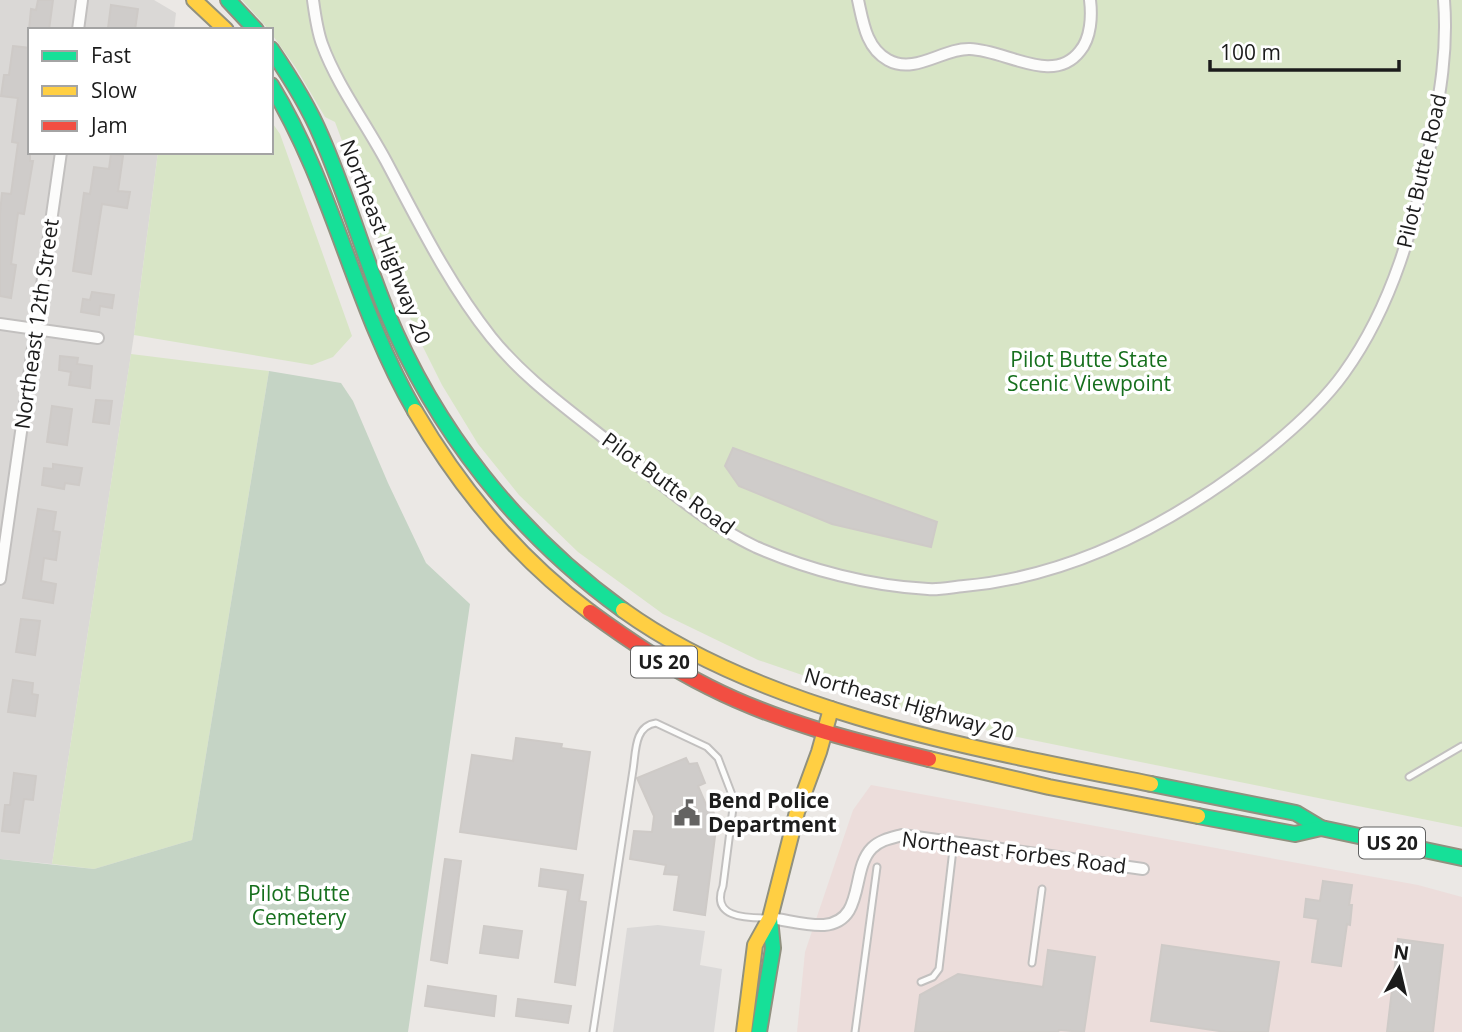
<svg xmlns="http://www.w3.org/2000/svg" width="1462" height="1032" font-family="'Open Sans',sans-serif">
	<rect width="100%" height="100%" fill="#ebe8e5"/>
	<path fill="#dad8d6" d="M0,0H154L176,13L174,30H30V152H158L134,335L52,864L0,859Z"/>
	<path fill="#ecdddb" d="M871,785L1418,885L1462,897V1032H797L805,952L853,810Z"/>
	<g fill="#d8e5c6">
		<path d="M242,0H1462V827L997,733L881,702L758,660L663,614L578,552L519,495L478,444L442,385L421,343L395,283L335,122L325,117L296,68L271,33V30H269Z"/>
		<path d="M271,121L280,134L352,336L333,357L312,365L134,335L158,152H271Z"/>
		<path d="M131,354L269,371L192,840L94,869L52,864Z"/>
	</g>
	<path fill="#c5d4c5" d="M269,371L341,383L353,401L388,483L426,563L470,604L408,1032H0V859L94,869L192,840Z"/>
	<path fill="#dbd9d8" d="M658,925L705,931L700,965L722,969L714,1032H613L627,928Z"/>
	<g fill="#cfccca" stroke="#cecac7" stroke-width="2">
		<path d="M38,0H53L49,30H29L31,9L36,10Z"/>
		<path d="M111,5L138,9L135,30L108,28Z"/>
		<path d="M13,46L30,48V161H33L24,214L18,213L11,264L16,265L11,298L0,296V213L2,193L11,194L18,143L12,142L18,98L1,96L4,75H9Z"/>
		<path d="M111,154L123,156L118,191L130,192L127,208L102,204L91,274L73,271L84,193L90,194L94,167L109,169Z"/>
		<path d="M92,292L114,295L112,308L100,306L99,315L81,312L83,299L90,300Z"/>
		<path d="M60,356L78,358L77,364L92,366L90,388L69,385L71,372L59,370Z"/>
		<path d="M96,400L112,401L109,424L93,422Z"/>
		<path d="M52,406L72,409L67,445L47,442Z"/>
		<path d="M733,448L937,522L931,547L832,524L739,486L725,466Z"/>
		<path d="M53,464L82,468L79,485L65,483L64,489L42,485L44,468L53,469Z"/>
		<path d="M38,509L56,512L53,531L60,532L56,560L44,558L41,581L56,584L53,603L23,598Z"/>
		<path d="M21,619L40,621L35,655L16,652Z"/>
		<path d="M13,680L33,683L32,694L38,695L35,716L8,712Z"/>
		<path d="M516,738L562,744L561,748L590,752L576,849L460,832L472,755L513,761Z"/>
		<path d="M686,758L689,764L697,763L705,783L698,786L707,807L711,806L717,821L705,915L674,910L679,875L664,874L666,865L630,859L634,831L652,832L654,816L637,778Z"/>
		<path d="M14,773L36,776L33,800L24,799L19,833L2,831L5,805H10Z"/>
		<path d="M445,859L461,861L447,963L431,960Z"/>
		<path d="M541,869L583,875L579,901L586,902L575,985L555,982L568,890L539,886Z"/>
		<path d="M1323,881L1352,885L1349,905H1352L1350,925L1347,924L1341,966L1312,962L1318,919L1304,917L1306,899L1320,901Z"/>
		<path d="M484,926L522,931L518,958L480,953Z"/>
		<path d="M1398,939L1443,945L1433,1032H1387Z"/>
		<path d="M1162,945L1279,962L1268,1032H1226L1151,1021Z"/>
		<path d="M1048,950L1095,957L1084,1032L1059,1030L1058,1032H915L920,995L958,974L1043,987Z"/>
		<path d="M428,986L496,996L494,1016L425,1006Z"/>
		<path d="M518,999L571,1006L568,1023L516,1016Z"/>
	</g>
	<g fill="none" stroke-linecap="round" stroke-linejoin="round">
		<g stroke="#c2c0bf" stroke-width="9">
			<g id="lane">
				<path d="M1409,777L1462,746"/>
				<path d="M1032,963L1042,889"/>
				<path d="M921,982L933,977L939,969L954,841"/>
				<path d="M593,1032L633,770C636,752 634,726 656,723L707,747L718,758L734,800L723,886C711,917 744,918 766,918"/>
				<path d="M855,1032L877,867"/>
			</g>
		</g>
		<g stroke="#c2c0bf" stroke-width="14">
			<g id="street">
				<path d="M313,0C315,15 317,30 322,44C337,85 365,122 386,161C418,221 448,283 491,337C523,377 564,406 604,438C649,473 704,523 756,547C809,570 870,586 928,589C940,590 952,587 964,586C1075,576 1175,522 1261,455C1291,431 1322,404 1344,373C1393,305 1415,223 1431,141C1440,94 1448,49 1444,0"/>
				<path d="M858,0C863,22 866,48 888,60C915,75 943,48 970,49C1006,50 1053,86 1080,51C1091,38 1092,16 1090,0"/>
				<path d="M78,30L82,0"/>
				<path d="M0,324L98,338"/>
				<path d="M0,579L61,152"/>
				<path d="M770,918C787,920 807,926 824,925C866,921 850,870 872,848C880,840 891,838 902,835L1143,869"/>
			</g>
		</g>
		<g stroke="#91917f" stroke-width="18">
			<g id="fast">
				<path d="M228,0L256,30"/>
				<path d="M271,49C290,77 308,105 321,136C346,193 363,253 386,310C435,430 518,534 623,610"/>
				<path d="M271,85C334,188 354,306 415,411"/>
				<path d="M1151,784L1296,813L1321,828L1462,858"/>
				<path d="M1198,816L1295,834L1321,828"/>
				<path d="M759,1032L773,948L770,919"/>
			</g>
		</g>
		<g stroke="#91917f" stroke-width="18">
			<g id="slow">
				<path d="M194,0L226,30"/>
				<path d="M415,411C460,488 519,559 590,612"/>
				<path d="M623,610C766,713 981,750 1151,784"/>
				<path d="M929,759L1049,787L1198,816"/>
				<path d="M744,1032L755,945L770,918L797,812L819,752L831,709"/>
			</g>
		</g>
		<g stroke="#91917f" stroke-width="18">
			<path id="jam" d="M590,612C628,640 667,666 709,687C778,722 854,741 929,759"/>
		</g>
		<use href="#lane" stroke="#fcfcfb" stroke-width="5"/>
		<use href="#street" stroke="#fcfcfb" stroke-width="10"/>
		<use href="#fast" stroke="#16e098" stroke-width="14"/>
		<use href="#slow" stroke="#ffcf43" stroke-width="14"/>
		<use href="#jam" stroke="#f24e42" stroke-width="14"/>
	</g>
	<defs>
		<g id="civic-bare" transform="scale(2.1)"><path d="M-.6-6.5H3V-4.5H.6V-3L4-1V1h2V6H-6V1h2V-1L-.6-3ZM-1.2 2.5V6h2.4V2.5Z" fill="#646362" stroke="#fff" stroke-width="2.5" paint-order="stroke"/></g>
	</defs>
	<g fill-rule="evenodd">
		<use href="#civic-bare" x="687" y="813"/>
	</g>
	<g text-anchor="middle" stroke-width="7" stroke-linejoin="round" paint-order="stroke">
		<g fill="#fff" stroke="#606060" stroke-width="2">
			<rect x="631" y="646.5" width="66" height="31" rx="5"/>
			<rect x="1359" y="827.5" width="66" height="31" rx="5"/>
		</g>
		<g font-size="19" font-weight="bold" fill="#1c1c1c">
			<text x="664" y="669">US 20</text>
			<text x="1392" y="850">US 20</text>
		</g>
		<g font-size="21" fill="#1c1c1c" stroke="#fff">
			<text transform="translate(1422 171) rotate(-77)" y="7">Pilot Butte Road</text>
			<text transform="translate(385 242) rotate(69)" y="7">Northeast Highway 20</text>
			<text transform="translate(37 324) rotate(-82)" y="7">Northeast 12th Street</text>
			<text transform="translate(668 484) rotate(36)" y="7">Pilot Butte Road</text>
			<text transform="translate(909 705) rotate(16)" y="7">Northeast Highway 20</text>
			<text transform="translate(1014 853) rotate(7)" y="7">Northeast Forbes Road</text>
		</g>
		<g font-size="21" fill="#166f1d" stroke="#fff">
			<text x="1089" y="367">Pilot Butte State<tspan x="1089" dy="24">Scenic Viewpoint</tspan></text>
			<text x="299" y="901">Pilot Butte<tspan x="299" dy="24">Cemetery</tspan></text>
		</g>
		<g font-size="21" font-weight="bold" fill="#1c1c1c" stroke="#fff" text-anchor="start">
			<text x="708" y="808">Bend Police<tspan x="708" dy="24">Department</tspan></text>
		</g>
	</g>
	<rect x="28" y="28" width="245" height="126" fill="#ffffff" stroke="#a4a4a4" stroke-width="2"/>
	<rect x="42" y="51" width="35" height="10" fill="#16e098" stroke="#a4a4a4" stroke-width="2"/>
	<text x="91" y="63" font-size="21" fill="#1c1c1c">Fast</text>
	<rect x="42" y="86" width="35" height="10" fill="#ffcf43" stroke="#a4a4a4" stroke-width="2"/>
	<text x="91" y="98" font-size="21" fill="#1c1c1c">Slow</text>
	<rect x="42" y="121" width="35" height="10" fill="#f24e42" stroke="#a4a4a4" stroke-width="2"/>
	<text x="91" y="133" font-size="21" fill="#1c1c1c">Jam</text>
	<g transform="translate(1399 969) rotate(8)" stroke="#ffffff" stroke-width="5" paint-order="stroke">
	<path d="M0-5L12 26L0 18L-12 26Z" fill="#1c1c1c"/>
	<text y="-10" font-size="19" font-weight="bold" text-anchor="middle" fill="#1c1c1c">N</text>
	</g>
	<path d="M1210 60v10h189v-10" fill="none" stroke="#1c1c1c" stroke-width="3.5"/>
	<text x="1220" y="60" font-size="21" fill="#1c1c1c" stroke="#ffffff" stroke-width="5" paint-order="stroke">100 m</text>
</svg>
